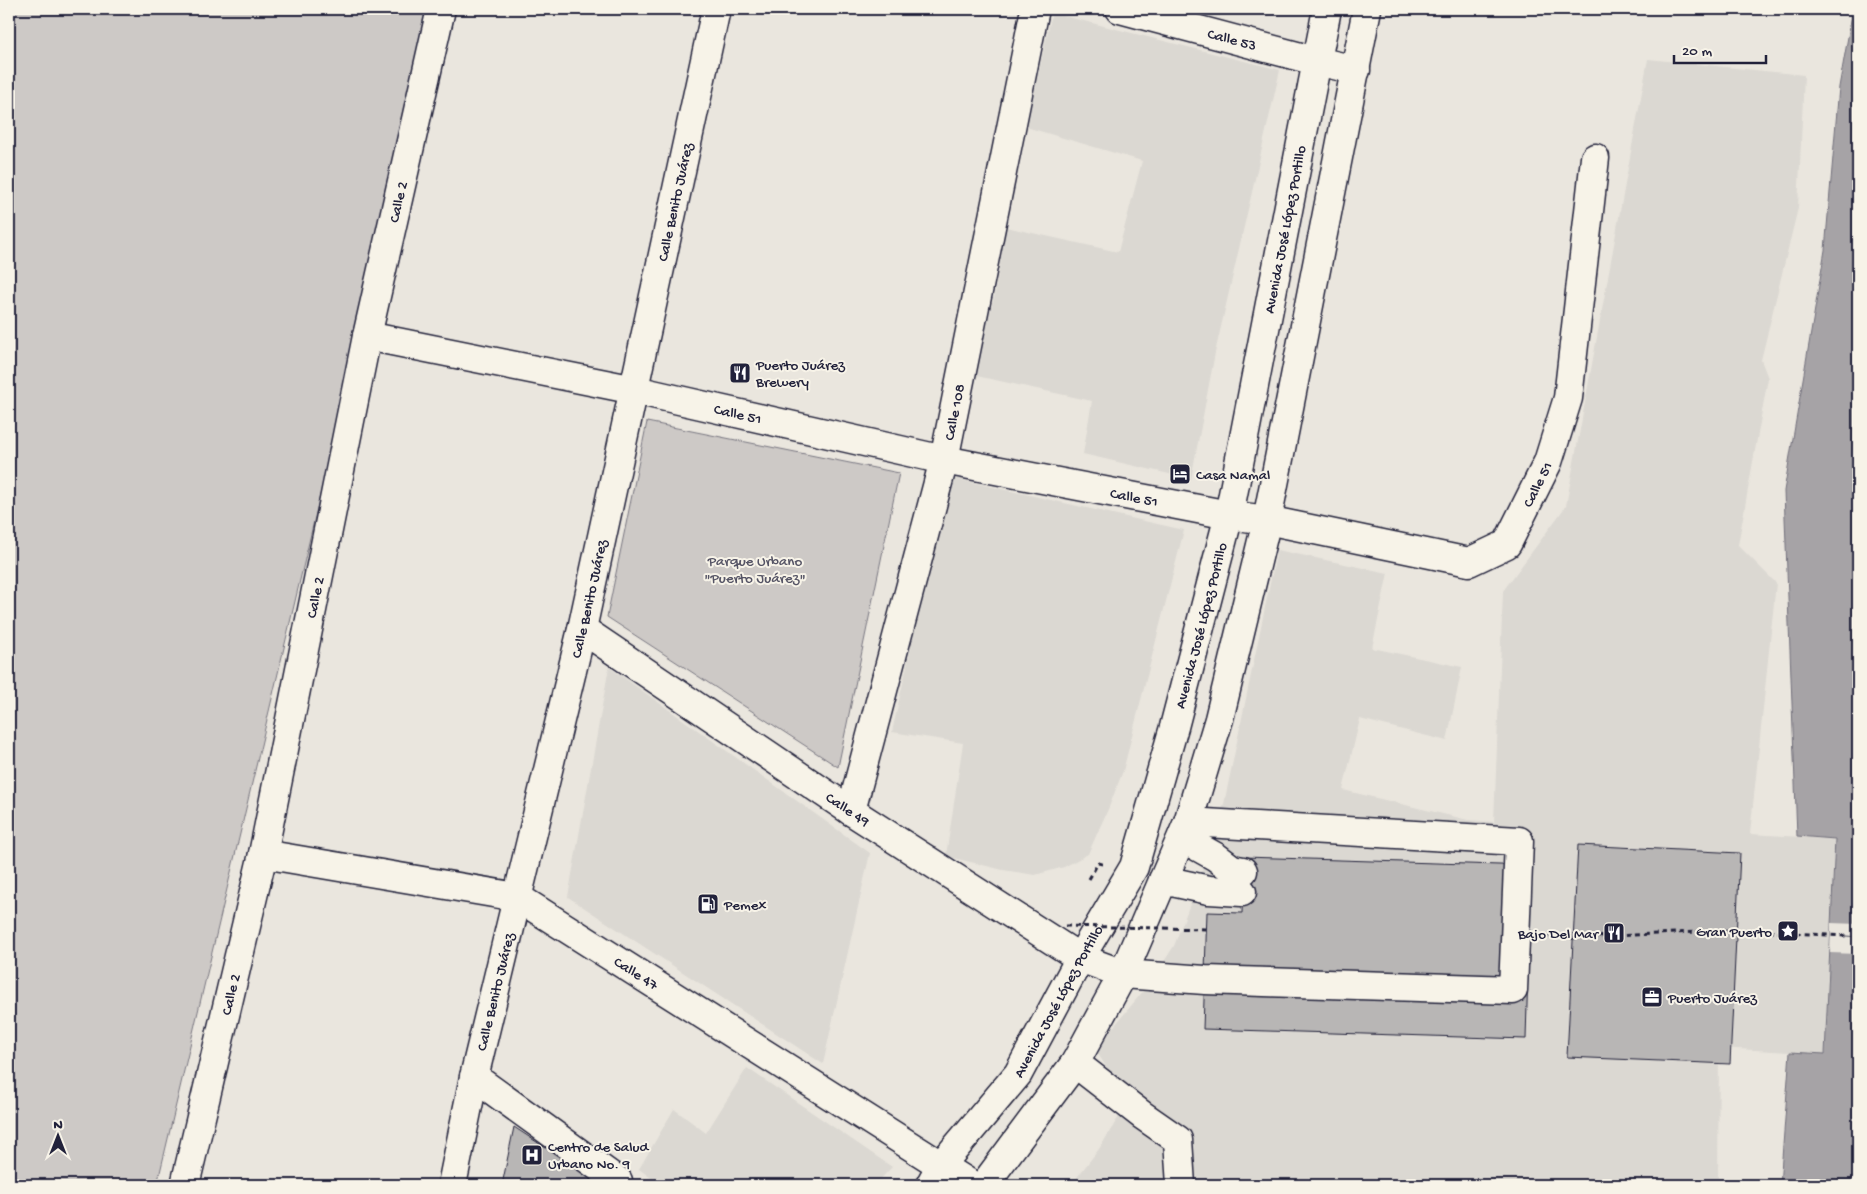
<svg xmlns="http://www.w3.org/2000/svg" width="1867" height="1194" font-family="'Gochi Hand',sans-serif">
	<rect width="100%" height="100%" fill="#eae6de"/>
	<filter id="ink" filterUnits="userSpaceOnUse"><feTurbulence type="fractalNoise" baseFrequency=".02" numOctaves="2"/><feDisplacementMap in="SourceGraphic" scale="10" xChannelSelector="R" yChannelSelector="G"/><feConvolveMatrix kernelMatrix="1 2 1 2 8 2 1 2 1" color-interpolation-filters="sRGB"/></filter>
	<g filter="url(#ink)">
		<g fill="#dbd8d2">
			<path d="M1052,13L1280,70L1215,353L1191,479L1083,454L1092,401L972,375L994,297L1006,227L1118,252L1142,161L1026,127Z"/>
			<path d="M1648,59L1804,75L1798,208L1761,360L1768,378L1738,545L1776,583L1750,834L1835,839L1825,1054L1719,1048L1718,1185H1071L1099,1149L1128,1102L1095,1049L1150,983L1174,946L1195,891L1224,804L1277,550L1388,573L1372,648L1462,667L1447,741L1360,719L1343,790L1468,820L1494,822L1503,591L1566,506Z"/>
			<path d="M949,477L1184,530L1123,771L1109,807L1088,854L1064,867L1035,875L1003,870L946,856L963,743L892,732Z"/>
			<path d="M609,667L870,853L823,1064L568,897Z"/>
			<path d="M747,1068L892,1167L875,1185H652L655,1181L639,1169L674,1109L706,1133Z"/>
		</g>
		<g fill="#cdc9c6" stroke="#787680">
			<path d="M9,9H435L157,1185H9Z"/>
			<path d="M647,422L899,473L838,767L607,617Z"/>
		</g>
		<path fill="#a6a3a6" stroke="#716f7b" d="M1853,9H1858V1185H1780L1790,1052L1825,1054L1835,839L1797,836L1784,491L1825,250L1839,87Z"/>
		<path fill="#eae6de" d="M1831,923L1858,924V954L1830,953Z"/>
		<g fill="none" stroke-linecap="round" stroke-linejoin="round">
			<path stroke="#504f60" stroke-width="1" stroke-dasharray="6 5" stroke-linecap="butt" d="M1846,936L1858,937"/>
		</g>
		<g fill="#b8b6b5" stroke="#22223b">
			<path d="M1578,845L1740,853L1730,1064L1567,1057Z"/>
			<path d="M1244,857L1531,866L1526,1039L1203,1029L1207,912L1242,913Z"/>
			<path d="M514,1127L599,1183L595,1185H502Z"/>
		</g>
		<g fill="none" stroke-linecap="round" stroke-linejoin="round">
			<g stroke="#22223b" stroke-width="31">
				<g id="minor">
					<path id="s1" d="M1120,9L1316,61L1356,70"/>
					<path id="s2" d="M367,336L635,390L944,460L1229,515L1267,520L1469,562L1507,544L1548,462L1568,398L1595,158"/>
					<path id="s3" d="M582,629L851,811L1080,958L1123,974L1205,980L1513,990L1519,841L1188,822"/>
					<path id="s4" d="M851,811L944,460L1035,9"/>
					<path d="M1182,838L1216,857L1232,869L1243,871"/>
					<path id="s5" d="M263,854L517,897L972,1185"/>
					<path d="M1163,880L1209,890L1242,892"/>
					<path d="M1075,1063L1142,1115L1178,1140L1181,1185"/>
					<path d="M474,1077L618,1181L613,1185"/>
					<path id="s6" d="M185,1185L263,854L367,336L441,9"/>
					<path id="s7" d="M452,1185L474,1077L582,629L716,9"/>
					<path id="s8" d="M930,1185L941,1165L1018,1074L1080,958L1134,867L1174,727L1229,515L1327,9"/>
				</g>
			</g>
			<g stroke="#22223b" stroke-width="31">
				<path id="major" d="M984,1185L1075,1063L1123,974L1188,822L1219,719L1267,520L1367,9"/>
			</g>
			<g stroke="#22223b" stroke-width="3" stroke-dasharray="5 4" stroke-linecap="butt">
				<path d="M1089,879L1098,863L1103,864"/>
				<path d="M1544,937L1574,938L1736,930L1846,936"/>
			</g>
			<use href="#minor" stroke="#f7f3e8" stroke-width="28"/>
			<use href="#major" stroke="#f7f3e8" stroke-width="28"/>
			<path stroke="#22223b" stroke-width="3" stroke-dasharray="5 4" stroke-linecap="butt" d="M1065,926L1207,929"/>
		</g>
	</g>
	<defs>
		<g id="restaurant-square" transform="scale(1.125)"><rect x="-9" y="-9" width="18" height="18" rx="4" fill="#22223b" stroke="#f7f3e8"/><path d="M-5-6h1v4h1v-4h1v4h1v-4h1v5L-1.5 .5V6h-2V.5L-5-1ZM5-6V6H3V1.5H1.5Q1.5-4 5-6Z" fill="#fff"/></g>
		<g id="hotel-square" transform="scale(1.125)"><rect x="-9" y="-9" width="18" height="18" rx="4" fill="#22223b" stroke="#f7f3e8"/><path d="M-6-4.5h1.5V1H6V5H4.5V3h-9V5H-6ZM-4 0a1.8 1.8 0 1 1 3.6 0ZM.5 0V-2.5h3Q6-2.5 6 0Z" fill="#fff"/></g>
		<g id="fuel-square" transform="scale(1.125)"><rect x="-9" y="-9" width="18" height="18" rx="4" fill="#22223b" stroke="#f7f3e8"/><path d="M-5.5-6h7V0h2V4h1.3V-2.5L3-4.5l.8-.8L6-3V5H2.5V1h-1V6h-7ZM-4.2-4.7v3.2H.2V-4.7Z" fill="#fff"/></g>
		<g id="sight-square" transform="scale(1.125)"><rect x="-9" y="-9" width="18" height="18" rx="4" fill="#22223b" stroke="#f7f3e8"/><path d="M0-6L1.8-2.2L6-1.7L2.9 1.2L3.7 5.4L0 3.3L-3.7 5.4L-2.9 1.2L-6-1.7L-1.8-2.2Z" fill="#fff"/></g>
		<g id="office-square" transform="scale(1.125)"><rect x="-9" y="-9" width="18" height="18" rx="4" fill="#22223b" stroke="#f7f3e8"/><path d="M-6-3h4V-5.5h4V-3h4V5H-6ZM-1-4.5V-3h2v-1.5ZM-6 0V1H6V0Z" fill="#fff"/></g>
		<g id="hospital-square" transform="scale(1.125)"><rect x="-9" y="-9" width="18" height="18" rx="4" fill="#22223b" stroke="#f7f3e8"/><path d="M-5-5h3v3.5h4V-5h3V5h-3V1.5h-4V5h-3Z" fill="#fff"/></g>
	</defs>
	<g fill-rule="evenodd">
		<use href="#restaurant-square" x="740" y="373"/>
		<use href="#hotel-square" x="1180" y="474"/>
		<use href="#fuel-square" x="708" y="904"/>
		<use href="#sight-square" x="1788" y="931"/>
		<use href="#restaurant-square" x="1614" y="933"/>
		<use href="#office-square" x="1652" y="997"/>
		<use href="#hospital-square" x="532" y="1155"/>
	</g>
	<g text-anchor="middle" stroke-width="4" stroke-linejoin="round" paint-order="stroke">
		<g font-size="15" fill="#22223b" stroke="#f7f3e8">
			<text dy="5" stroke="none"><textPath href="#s1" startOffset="116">Calle 53</textPath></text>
			<text dy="5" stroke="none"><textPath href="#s6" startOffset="1006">Calle 2</textPath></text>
			<text dy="5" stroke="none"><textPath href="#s7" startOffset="1008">Calle Benito Juárez</textPath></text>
			<text dy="5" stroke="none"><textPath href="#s8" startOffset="1035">Avenida José López Portillo</textPath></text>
			<text dy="5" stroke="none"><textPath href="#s4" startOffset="412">Calle 108</textPath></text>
			<text dy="5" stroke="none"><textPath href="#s2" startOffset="379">Calle 51</textPath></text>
			<text dy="5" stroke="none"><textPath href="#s2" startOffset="1234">Calle 51</textPath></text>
			<text dy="5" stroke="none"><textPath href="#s2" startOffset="784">Calle 51</textPath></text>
			<text dy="5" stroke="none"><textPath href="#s6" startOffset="602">Calle 2</textPath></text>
			<text dy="5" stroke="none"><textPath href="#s7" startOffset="602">Calle Benito Juárez</textPath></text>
			<text dy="5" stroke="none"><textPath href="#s8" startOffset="630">Avenida José López Portillo</textPath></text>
			<text dy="5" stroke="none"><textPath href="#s3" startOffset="321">Calle 49</textPath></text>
			<text dy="5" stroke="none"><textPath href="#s5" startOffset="399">Calle 47</textPath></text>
			<text dy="5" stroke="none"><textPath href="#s7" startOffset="198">Calle Benito Juárez</textPath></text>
			<text dy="5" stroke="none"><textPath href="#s6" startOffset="196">Calle 2</textPath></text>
			<text dy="5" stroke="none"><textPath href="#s8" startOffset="225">Avenida José López Portillo</textPath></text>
		</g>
		<g font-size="15" fill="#22223b" stroke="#f7f3e8" text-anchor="start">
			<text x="756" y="369">Puerto Juárez<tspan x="756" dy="17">Brewery</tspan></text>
			<text x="1196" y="479">Casa Namal</text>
			<text x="724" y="909">Pemex</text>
			<text x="1772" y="936" text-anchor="end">Gran Puerto</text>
			<text x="1598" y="938" text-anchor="end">Bajo Del Mar</text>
			<text x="1668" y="1002">Puerto Juárez</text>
			<text x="548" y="1151">Centro de Salud<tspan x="548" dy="17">Urbano No. 9</tspan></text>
		</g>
		<g font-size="15" fill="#555465" stroke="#f7f3e8">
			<text x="755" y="565">Parque Urbano<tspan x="755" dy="17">"Puerto Juárez"</tspan></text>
		</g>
	</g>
	<rect width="1867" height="1194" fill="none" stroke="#f7f3e8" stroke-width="30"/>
	<rect x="15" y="15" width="1837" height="1164" fill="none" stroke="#22223b" stroke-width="2" filter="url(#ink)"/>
	<g transform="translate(58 1136)" stroke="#f7f3e8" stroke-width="4" paint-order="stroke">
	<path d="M0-4L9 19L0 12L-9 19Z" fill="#22223b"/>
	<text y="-8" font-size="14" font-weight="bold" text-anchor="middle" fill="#22223b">N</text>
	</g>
	<path d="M1674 55v8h92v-8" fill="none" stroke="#22223b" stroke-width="2.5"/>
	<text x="1682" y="55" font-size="15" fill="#22223b" stroke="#f7f3e8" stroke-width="4" paint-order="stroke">20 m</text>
</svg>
